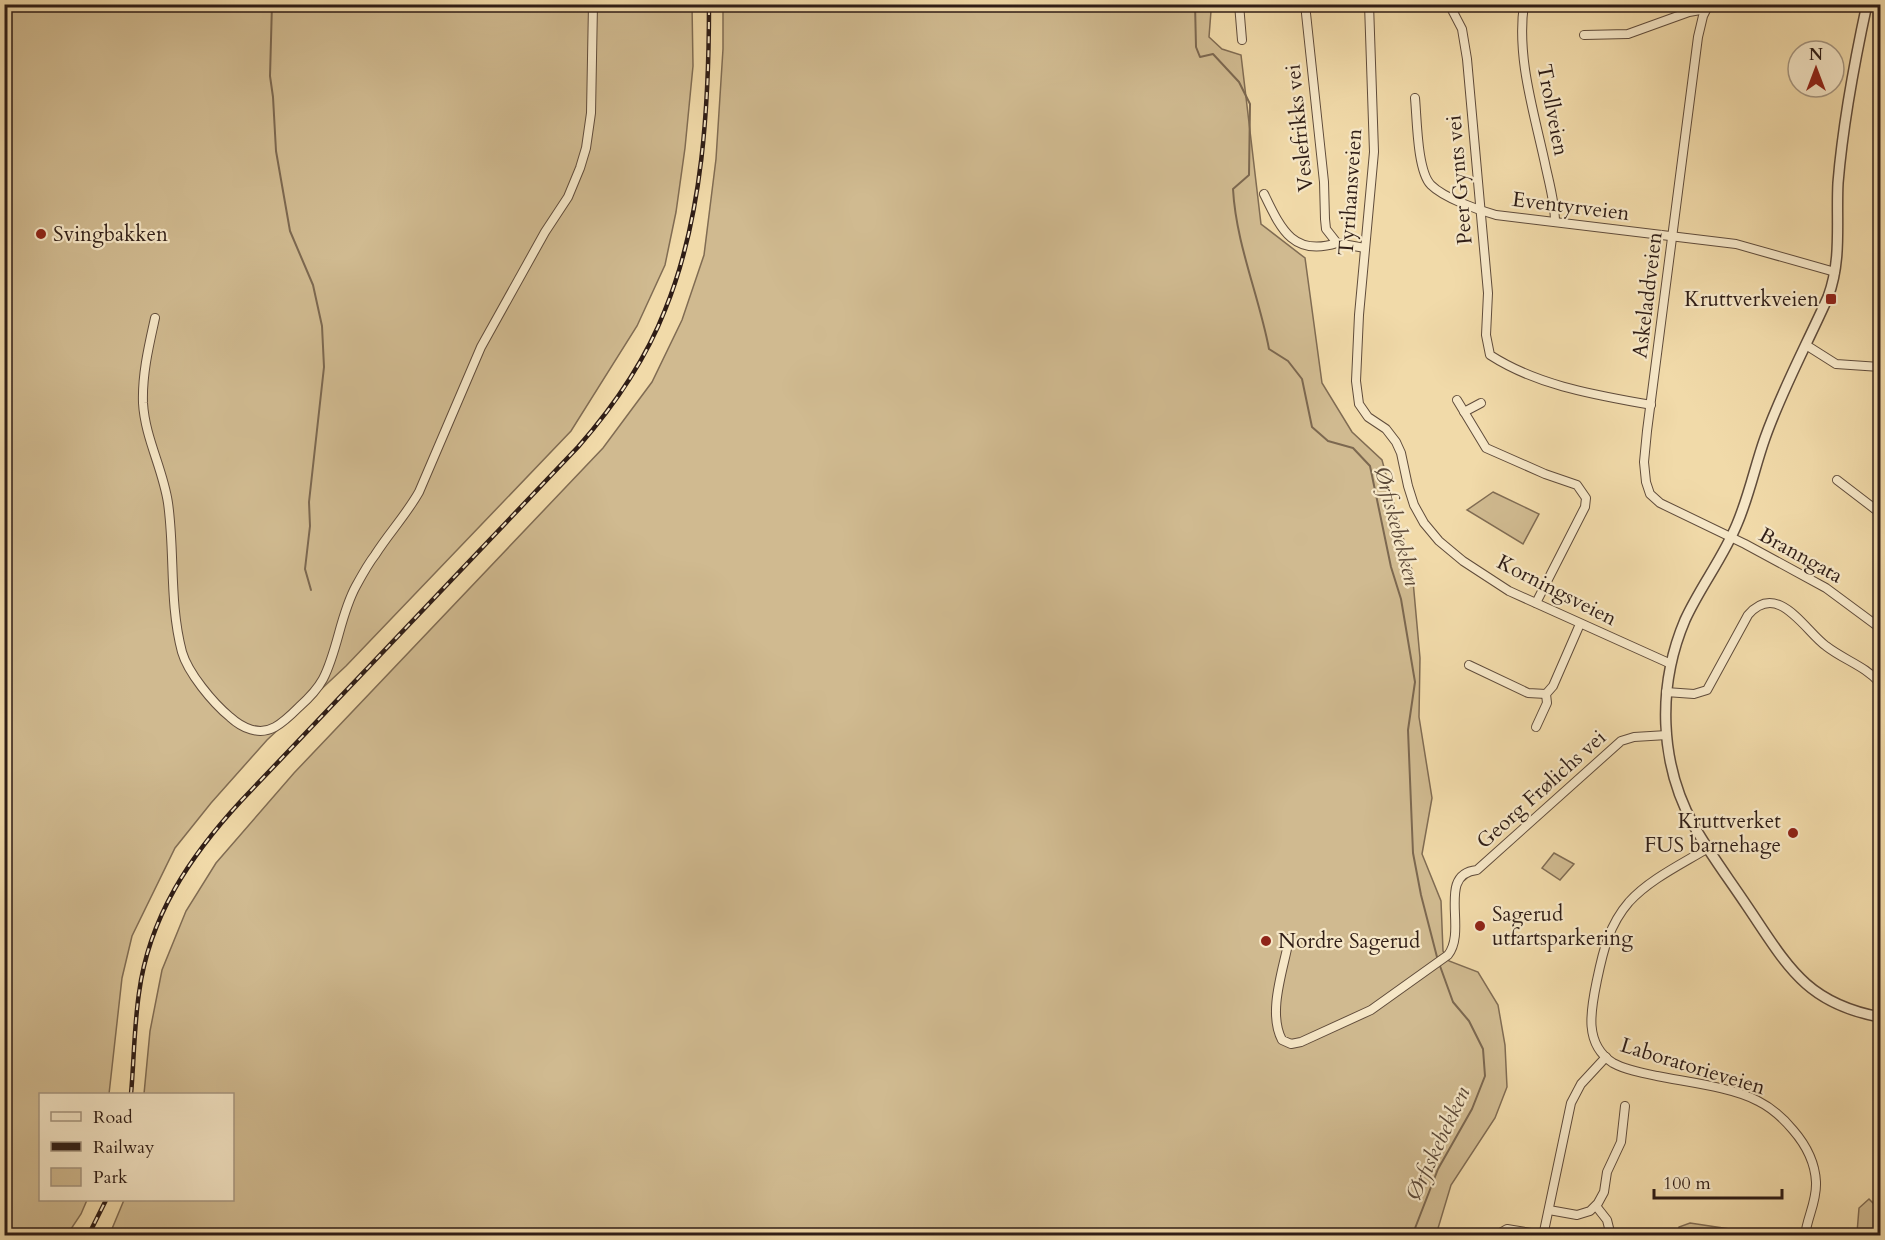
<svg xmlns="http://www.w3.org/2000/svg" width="1885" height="1240" font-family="Cardo,serif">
	<rect width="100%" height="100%" fill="#f1daa9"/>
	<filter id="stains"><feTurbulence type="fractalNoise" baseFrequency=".00333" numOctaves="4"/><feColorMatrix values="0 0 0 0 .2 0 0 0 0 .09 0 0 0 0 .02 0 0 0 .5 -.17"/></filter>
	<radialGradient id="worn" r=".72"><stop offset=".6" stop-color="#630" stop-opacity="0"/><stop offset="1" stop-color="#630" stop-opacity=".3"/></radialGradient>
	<g fill="#d0ba90" stroke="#806c53" stroke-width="1.5">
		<path d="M5,5H692L693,66L685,148L676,212L665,265L637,326L571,431L346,666L267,740L211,803L175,848L132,936L122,978L109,1094H40V1200H87L81,1214L67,1235L5,1236Z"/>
		<path d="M723,5H1234V7L1218,8L1211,11L1209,37L1222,49L1241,55L1261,224L1305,258L1322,383L1352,432L1382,460L1412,570L1420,658L1419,717L1432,798L1422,854L1441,901L1443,951L1449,961L1478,972L1498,1005L1505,1045L1507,1087L1495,1118L1451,1185L1436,1235L109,1236L124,1200H232V1094H144L150,1031L162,970L186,911L216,863L294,773L603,448L652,382L682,320L704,255L716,159L723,49Z"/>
		<path d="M1493,492L1539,514L1523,544L1467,510Z"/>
		<path d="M1554,853L1574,864L1560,880L1542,868Z"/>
		<path d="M1869,1199L1880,1210V1235H1852L1857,1233L1859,1208Z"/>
		<path d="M1690,1223L1763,1234L1770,1235H1678L1679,1227Z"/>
	</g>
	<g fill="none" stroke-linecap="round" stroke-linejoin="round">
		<g stroke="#7c6850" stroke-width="2">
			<path d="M272,4L270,76L273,97L276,151L290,231L313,285L322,326L324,367L309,502L310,526L305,569L311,590"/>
			<path d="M1195,4L1196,47L1200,57L1213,54L1239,82L1250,104L1249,175L1233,189C1236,244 1259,296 1269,349L1288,361L1302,379L1312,427L1328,441L1353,448L1370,466L1391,567L1401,599L1415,682L1408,730L1413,853L1421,895L1437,957"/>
			<path d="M4,5L15,4"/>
			<path d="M1412,1236L1438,1169L1472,1109L1485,1076L1483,1049L1469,1021L1453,1002L1440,966"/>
		</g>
		<g stroke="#604c3b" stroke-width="10">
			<g id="minor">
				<path d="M1239,4L1242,40"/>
				<path d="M1305,4L1324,182L1325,219L1326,229L1337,243L1365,248"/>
				<path d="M1369,4L1374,152L1359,315L1356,381L1359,404L1368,417L1386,429L1396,442L1401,453L1408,486L1414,505L1424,523L1439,541L1463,561L1509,591L1671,664"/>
				<path d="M1449,4L1462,29L1467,59L1488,293L1486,335L1490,355C1538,386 1596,395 1651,405"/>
				<path d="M1524,4C1516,59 1535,115 1546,168C1550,186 1555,204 1555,222"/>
				<path d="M1709,4L1703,16L1698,37L1647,431L1644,462L1646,482L1650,494L1660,503L1745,544L1826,588L1880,628"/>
				<path d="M1584,35L1628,34L1689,12L1706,9"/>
				<path d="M1415,98C1417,118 1417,171 1431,185C1444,198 1478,210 1496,215L1736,244L1835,272"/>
				<path d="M1264,194C1281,229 1293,257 1337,243"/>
				<path d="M155,318C149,345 142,374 143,403C145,438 163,469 168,503C175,552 169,603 182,652C188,673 213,703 230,717C242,728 259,736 275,727C284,722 292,714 299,707C308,699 317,690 323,679C338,650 340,615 356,586C362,575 368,564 375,555C389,533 406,515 419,492L481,347L545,232L568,197L580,168L586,148L591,113L593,4"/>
				<path d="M1806,345L1836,364L1880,367"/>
				<path d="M1457,400L1486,448L1545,474L1577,485L1586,498L1585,507L1536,603"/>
				<path d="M1464,412L1481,403"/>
				<path d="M1837,480L1880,513"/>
				<path d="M1469,665L1528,693L1546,694"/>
				<path d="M1666,692L1694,694L1707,690L1748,615C1778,580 1805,631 1826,646C1844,660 1865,666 1880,683"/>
				<path d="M1536,727L1547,703L1546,694L1553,686L1580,624"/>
				<path d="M1708,848C1682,864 1650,879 1629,902C1609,925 1603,951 1597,980C1591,1009 1583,1044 1613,1063C1626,1070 1642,1073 1657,1076C1686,1082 1732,1087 1758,1101C1772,1108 1783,1118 1793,1130C1806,1145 1815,1162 1816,1182C1817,1202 1807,1217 1805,1236"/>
				<path d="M1289,939C1284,968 1267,1012 1282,1040L1291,1044L1301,1042L1371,1010L1448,955C1468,930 1436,874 1477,870L1621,741L1634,737L1667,735"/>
				<path d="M1596,1206L1607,1220L1611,1236"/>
				<path d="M1549,1210L1577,1215L1590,1211L1598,1203L1604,1192L1607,1172L1621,1142L1625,1106"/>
				<path d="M1495,1236L1507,1229L1543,1235"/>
				<path d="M1543,1236L1571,1103L1581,1084L1606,1057"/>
			</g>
		</g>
		<g stroke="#604c3b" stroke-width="12">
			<path id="tertiary" d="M1867,4C1854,64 1843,122 1838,183C1836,221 1842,260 1828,297C1807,344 1782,390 1765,438C1755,466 1749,496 1737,524C1723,558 1700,587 1685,620C1657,686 1659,763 1694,826C1710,854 1729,879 1747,906C1787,965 1805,1003 1880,1017"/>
		</g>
		<use href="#minor" stroke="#f6e7c7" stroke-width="8"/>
		<use href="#tertiary" stroke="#f6e7c7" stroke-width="9"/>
		<g stroke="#2f1d16" stroke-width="4.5">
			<g id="rail">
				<path d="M131,1094C134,1061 134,1027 139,993C149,917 190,856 241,801L578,447C614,406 645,361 665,310C703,217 709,104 709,4"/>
				<path d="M88,1236L106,1200"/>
			</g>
		</g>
		<use href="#rail" stroke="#f6e7c7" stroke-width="2" stroke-dasharray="7" stroke-linecap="butt"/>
	</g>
	<g fill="#8f2418" stroke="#f6e7c7" stroke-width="2">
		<circle cx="41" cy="234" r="6"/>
		<rect x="1825" y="293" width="12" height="12" rx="3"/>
		<circle cx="1793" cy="833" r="6"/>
		<circle cx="1480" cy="926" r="6"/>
		<circle cx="1266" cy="941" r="6"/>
	</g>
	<g text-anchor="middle" stroke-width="4.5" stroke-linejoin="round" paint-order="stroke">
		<g font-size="21" fill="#2f1d16" stroke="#f6e7c7">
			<text transform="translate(1553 110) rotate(79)" y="7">Trollveien</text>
			<text transform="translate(1299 128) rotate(-96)" y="7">Veslefrikks vei</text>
			<text transform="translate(1459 180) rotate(-95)" y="7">Peer Gynts vei</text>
			<text transform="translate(1350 192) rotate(-86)" y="7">Tyrihansveien</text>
			<text transform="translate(1571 206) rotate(7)" y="7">Eventyrveien</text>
			<text transform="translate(1647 295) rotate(-83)" y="7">Askeladdveien</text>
			<text transform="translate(1801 555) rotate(29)" y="7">Branngata</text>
			<text transform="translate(1557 590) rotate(27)" y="7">Korningsveien</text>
			<text transform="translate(1541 789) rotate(-42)" y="7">Georg Frølichs vei</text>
			<text transform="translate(1693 1066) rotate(17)" y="7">Laboratorieveien</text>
		</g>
		<g font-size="21" fill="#2f1d16" stroke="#f6e7c7" text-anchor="start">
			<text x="53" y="241">Svingbakken</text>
			<text x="1819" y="306" text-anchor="end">Kruttverkveien</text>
			<text x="1781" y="828" text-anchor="end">Kruttverket<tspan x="1781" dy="24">FUS barnehage</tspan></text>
			<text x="1492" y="921">Sagerud<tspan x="1492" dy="24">utfartsparkering</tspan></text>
			<text x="1278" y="948">Nordre Sagerud</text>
		</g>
		<g font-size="22" font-style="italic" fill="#5c4938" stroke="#f6e7c7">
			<text transform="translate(1398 526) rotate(75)" y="8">Ørfiskebekken</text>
			<text transform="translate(1437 1143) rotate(-65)" y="8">Ørfiskebekken</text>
		</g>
	</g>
	<rect width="1885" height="1240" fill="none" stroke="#f1daa9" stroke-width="24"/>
	<rect x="6" y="6" width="1873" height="1228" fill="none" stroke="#2f1d16" stroke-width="3"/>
	<rect x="12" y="12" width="1861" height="1216" fill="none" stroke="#2f1d16" stroke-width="1.5"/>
	<rect x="39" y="1093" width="195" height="108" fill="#f6e7c7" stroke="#a69680" stroke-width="1.5"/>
	<rect x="51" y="1112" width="30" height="9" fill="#f6e7c7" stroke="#a69680" stroke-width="1.5"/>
	<text x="93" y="1123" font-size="18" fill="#2f1d16">Road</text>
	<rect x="51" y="1142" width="30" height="9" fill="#2f1d16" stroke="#a69680" stroke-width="1.5"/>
	<text x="93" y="1153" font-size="18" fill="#2f1d16">Railway</text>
	<rect x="51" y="1168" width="30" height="18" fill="#d0ba90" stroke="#a69680" stroke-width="1.5"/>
	<text x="93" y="1183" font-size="18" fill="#2f1d16">Park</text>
	<g transform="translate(1816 69)"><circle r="28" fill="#f6e7c7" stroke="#a69680" stroke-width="1.5"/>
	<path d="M0-4.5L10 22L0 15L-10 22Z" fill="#8f2418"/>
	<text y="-9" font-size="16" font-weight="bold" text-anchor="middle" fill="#2f1d16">N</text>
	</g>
	<path d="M1654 1189v9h128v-9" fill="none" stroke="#2f1d16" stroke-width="3"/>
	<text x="1663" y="1189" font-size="18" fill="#2f1d16" stroke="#f6e7c7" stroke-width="4.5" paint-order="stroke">100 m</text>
	<rect width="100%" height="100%" filter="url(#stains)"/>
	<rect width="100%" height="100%" fill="url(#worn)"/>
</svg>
